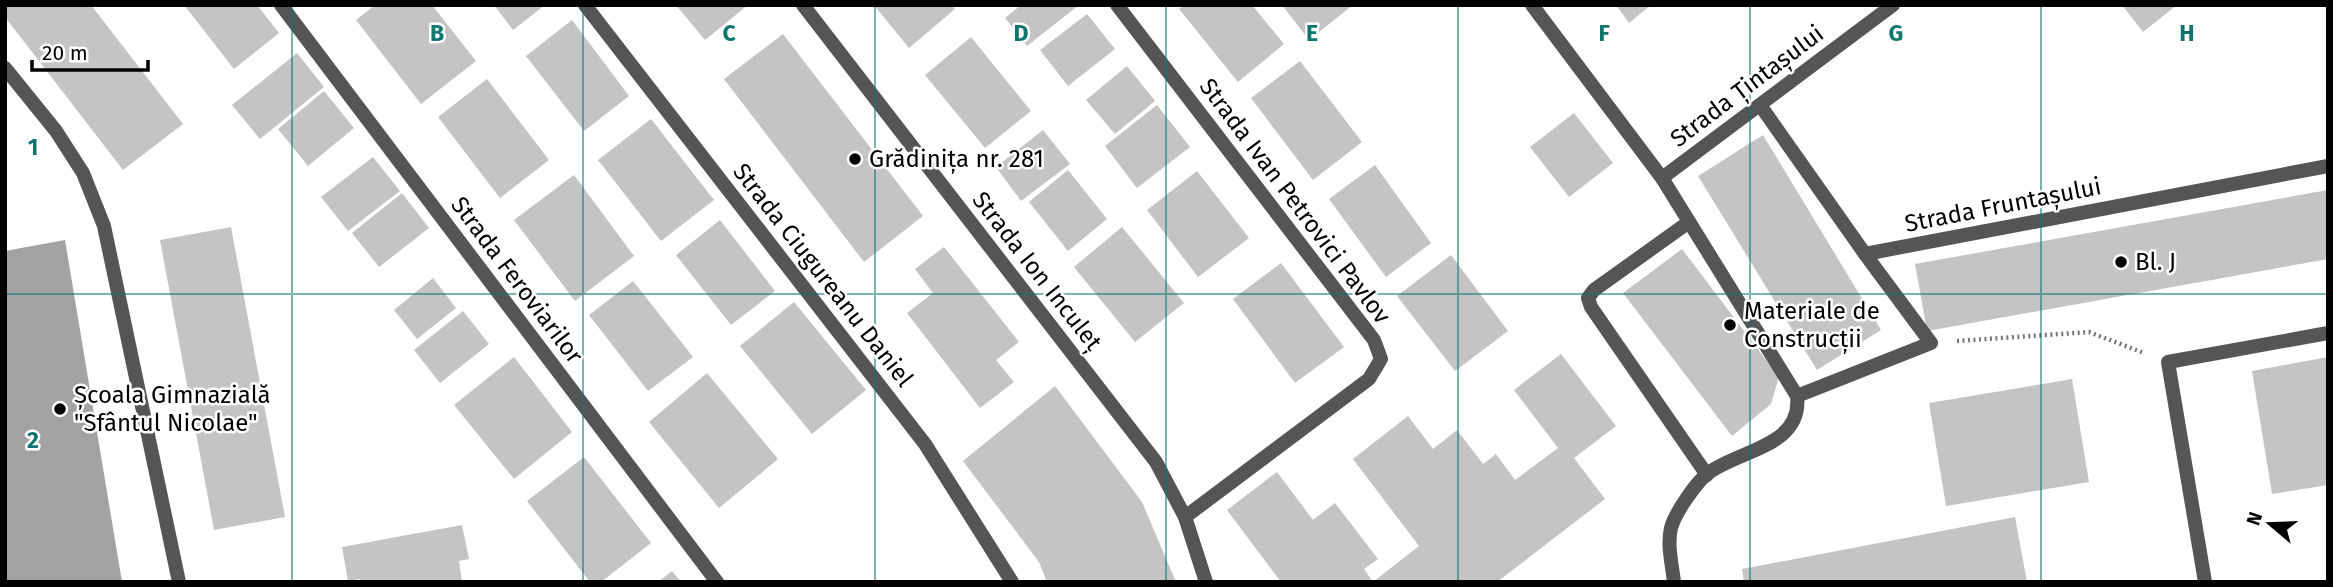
<svg xmlns="http://www.w3.org/2000/svg" width="2333" height="587" font-family="'Fira Sans',sans-serif">
	<rect width="100%" height="100%" fill="#fff"/>
	<path fill="#a3a3a3" d="M65,240L122,582H5V251Z"/>
	<g fill="#c4c4c4">
		<path d="M5,5H91L183,124L123,170L5,17Z"/>
		<path d="M184,5H257L279,33L234,69Z"/>
		<path d="M375,5H432L476,61L421,104L356,20Z"/>
		<path d="M494,5H545L513,30Z"/>
		<path d="M676,5H748L705,40Z"/>
		<path d="M874,5H952L955,9L909,48Z"/>
		<path d="M1021,5H1079L1027,46L1005,18Z"/>
		<path d="M1184,5H1252L1284,44L1238,82L1179,9Z"/>
		<path d="M1282,5H1353L1309,40Z"/>
		<path d="M1616,5H1651L1629,23Z"/>
		<path d="M2122,5H2177L2143,32Z"/>
		<path d="M1087,14L1115,49L1068,86L1040,50Z"/>
		<path d="M572,20L629,96L584,131L526,56Z"/>
		<path d="M783,34L923,216L864,262L724,79Z"/>
		<path d="M971,37L1031,111L985,148L925,75Z"/>
		<path d="M297,53L324,87L260,139L232,105Z"/>
		<path d="M1300,61L1362,142L1313,180L1251,98Z"/>
		<path d="M1127,66L1155,101L1115,134L1086,100Z"/>
		<path d="M487,79L549,160L500,198L438,117Z"/>
		<path d="M324,91L354,128L308,166L278,129Z"/>
		<path d="M1157,105L1190,147L1137,188L1105,146Z"/>
		<path d="M1574,113L1613,163L1569,197L1530,147Z"/>
		<path d="M651,119L714,200L661,241L598,160Z"/>
		<path d="M1043,130L1070,164L1021,201L996,167Z"/>
		<path d="M1763,135L1881,330L1817,370L1698,176Z"/>
		<path d="M373,157L400,191L348,231L321,197Z"/>
		<path d="M1375,165L1431,243L1386,277L1329,199Z"/>
		<path d="M1068,170L1107,219L1068,251L1029,202Z"/>
		<path d="M1197,171L1249,238L1198,277L1147,210Z"/>
		<path d="M574,175L634,256L575,301L514,220Z"/>
		<path d="M2328,190V259L1927,331L1915,264Z"/>
		<path d="M402,193L429,228L379,267L352,233Z"/>
		<path d="M720,220L775,291L731,325L676,255Z"/>
		<path d="M231,227L285,517L214,530L160,240Z"/>
		<path d="M1122,227L1184,303L1135,342L1074,267Z"/>
		<path d="M944,247L1019,342L996,360L1014,382L980,408L907,313L933,293L915,269Z"/>
		<path d="M1682,249L1779,377L1771,404L1732,436L1623,293Z"/>
		<path d="M1451,255L1508,331L1455,371L1397,296Z"/>
		<path d="M1281,263L1344,347L1295,383L1233,299Z"/>
		<path d="M433,278L456,308L417,339L394,310Z"/>
		<path d="M633,281L693,357L648,391L589,315Z"/>
		<path d="M794,302L866,390L812,434L740,346Z"/>
		<path d="M463,311L489,344L440,383L414,350Z"/>
		<path d="M1561,354L1616,426L1574,458L1605,499L1497,582H1281L1227,510L1277,472L1313,520L1335,503L1378,559L1364,569L1373,582L1419,546L1353,459L1408,416L1433,449L1457,430L1483,464L1496,454L1515,480L1558,448L1514,390Z"/>
		<path d="M514,357L572,432L514,479L454,405Z"/>
		<path d="M2328,357V485L2272,494L2252,371Z"/>
		<path d="M707,373L778,459L719,508L649,422Z"/>
		<path d="M2072,379L2089,482L1946,506L1929,403Z"/>
		<path d="M1055,386L1142,502L1176,582H1047L1039,562L963,461Z"/>
		<path d="M584,457L651,543L601,582H590L527,501Z"/>
		<path d="M2015,517L2027,582H1744L1742,569Z"/>
		<path d="M462,525L469,559L459,561L462,582H361L360,579L348,581L342,547Z"/>
		<path d="M672,571L681,582H658Z"/>
	</g>
	<g fill="none" stroke-linecap="round" stroke-linejoin="round">
		<path stroke="#777" stroke-width="4.5" stroke-dasharray="2 3.5" stroke-linecap="butt" d="M1957,341L2089,332L2144,353"/>
		<g stroke="#555" stroke-width="14">
			<path d="M5,68L56,131L83,173L104,226L179,582"/>
			<path d="M1797,396L1931,343L1865,254"/>
			<path d="M2205,582L2168,362L2328,333"/>
		</g>
		<g stroke="#555" stroke-width="14">
			<path d="M281,5L717,582"/>
			<path d="M585,5L925,444L1012,582"/>
			<path d="M803,5L1156,462L1185,517L1206,582"/>
			<path d="M1117,5L1374,340L1381,359L1369,379L1185,517"/>
			<path d="M1532,5L1662,178L1797,396C1803,447 1738,450 1707,474C1695,484 1675,513 1671,528C1667,545 1672,564 1674,582"/>
			<path d="M1760,105L1865,254L2328,166"/>
			<path d="M1662,178L1893,5"/>
			<path d="M1689,222L1594,290L1588,298L1591,307L1707,475"/>
		</g>
	</g>
	<path fill="none" stroke="#0f766e" stroke-width="2" stroke-opacity="0.55" d="M292,5V582M583,5V582M875,5V582M1166,5V582M1458,5V582M1750,5V582M2041,5V582M5,294H2328"/>
	<g fill="#000" stroke="#fff" stroke-width="2.5">
		<circle cx="855" cy="159" r="7"/>
		<circle cx="2121" cy="262" r="7"/>
		<circle cx="1730" cy="325" r="7"/>
		<circle cx="60" cy="409" r="7"/>
	</g>
	<g text-anchor="middle" stroke-width="5" stroke-linejoin="round" paint-order="stroke">
		<g font-size="24" fill="#000" stroke="#fff">
			<text transform="translate(1747 86) rotate(-37)" y="8">Strada Țintașului</text>
			<text transform="translate(1295 201) rotate(53)" y="8">Strada Ivan Petrovici Pavlov</text>
			<text transform="translate(2003 205) rotate(-11)" y="8">Strada Fruntașului</text>
			<text transform="translate(1037 271) rotate(52)" y="8">Strada Ion Inculeț</text>
			<text transform="translate(823 275) rotate(52)" y="8">Strada Ciugureanu Daniel</text>
			<text transform="translate(517 280) rotate(53)" y="8">Strada Feroviarilor</text>
		</g>
		<g font-size="24" fill="#000" stroke="#fff" text-anchor="start">
			<text x="869" y="167">Grădinița nr. 281</text>
			<text x="2135" y="270">Bl. J</text>
			<text x="1744" y="319">Materiale de<tspan x="1744" dy="28">Construcții</tspan></text>
			<text x="74" y="403">Școala Gimnazială<tspan x="74" dy="28">"Sfântul Nicolae"</tspan></text>
		</g>
	</g>
	<g font-size="23" text-anchor="middle" font-weight="bold" fill="#0f766e" stroke="#fff" stroke-width="5" stroke-linejoin="round" paint-order="stroke">
		<text x="437" y="41">B</text>
		<text x="729" y="41">C</text>
		<text x="1021" y="41">D</text>
		<text x="1312" y="41">E</text>
		<text x="1604" y="41">F</text>
		<text x="1896" y="41">G</text>
		<text x="2187" y="41">H</text>
		<text x="33" y="155">1</text>
		<text x="33" y="448">2</text>
	</g>
	<rect width="2333" height="587" fill="none" stroke="#000000" stroke-width="14"/>
	<g transform="translate(2270 524) rotate(289)" stroke="#ffffff" stroke-width="5" paint-order="stroke">
	<path d="M0-5L12 26L0 18L-12 26Z" fill="#000000"/>
	<text y="-10" font-size="19" font-weight="bold" text-anchor="middle" fill="#000000">N</text>
	</g>
	<path d="M32 60v10h116v-10" fill="none" stroke="#000000" stroke-width="3.5"/>
	<text x="42" y="60" font-size="21" fill="#000000" stroke="#ffffff" stroke-width="5" paint-order="stroke">20 m</text>
</svg>
